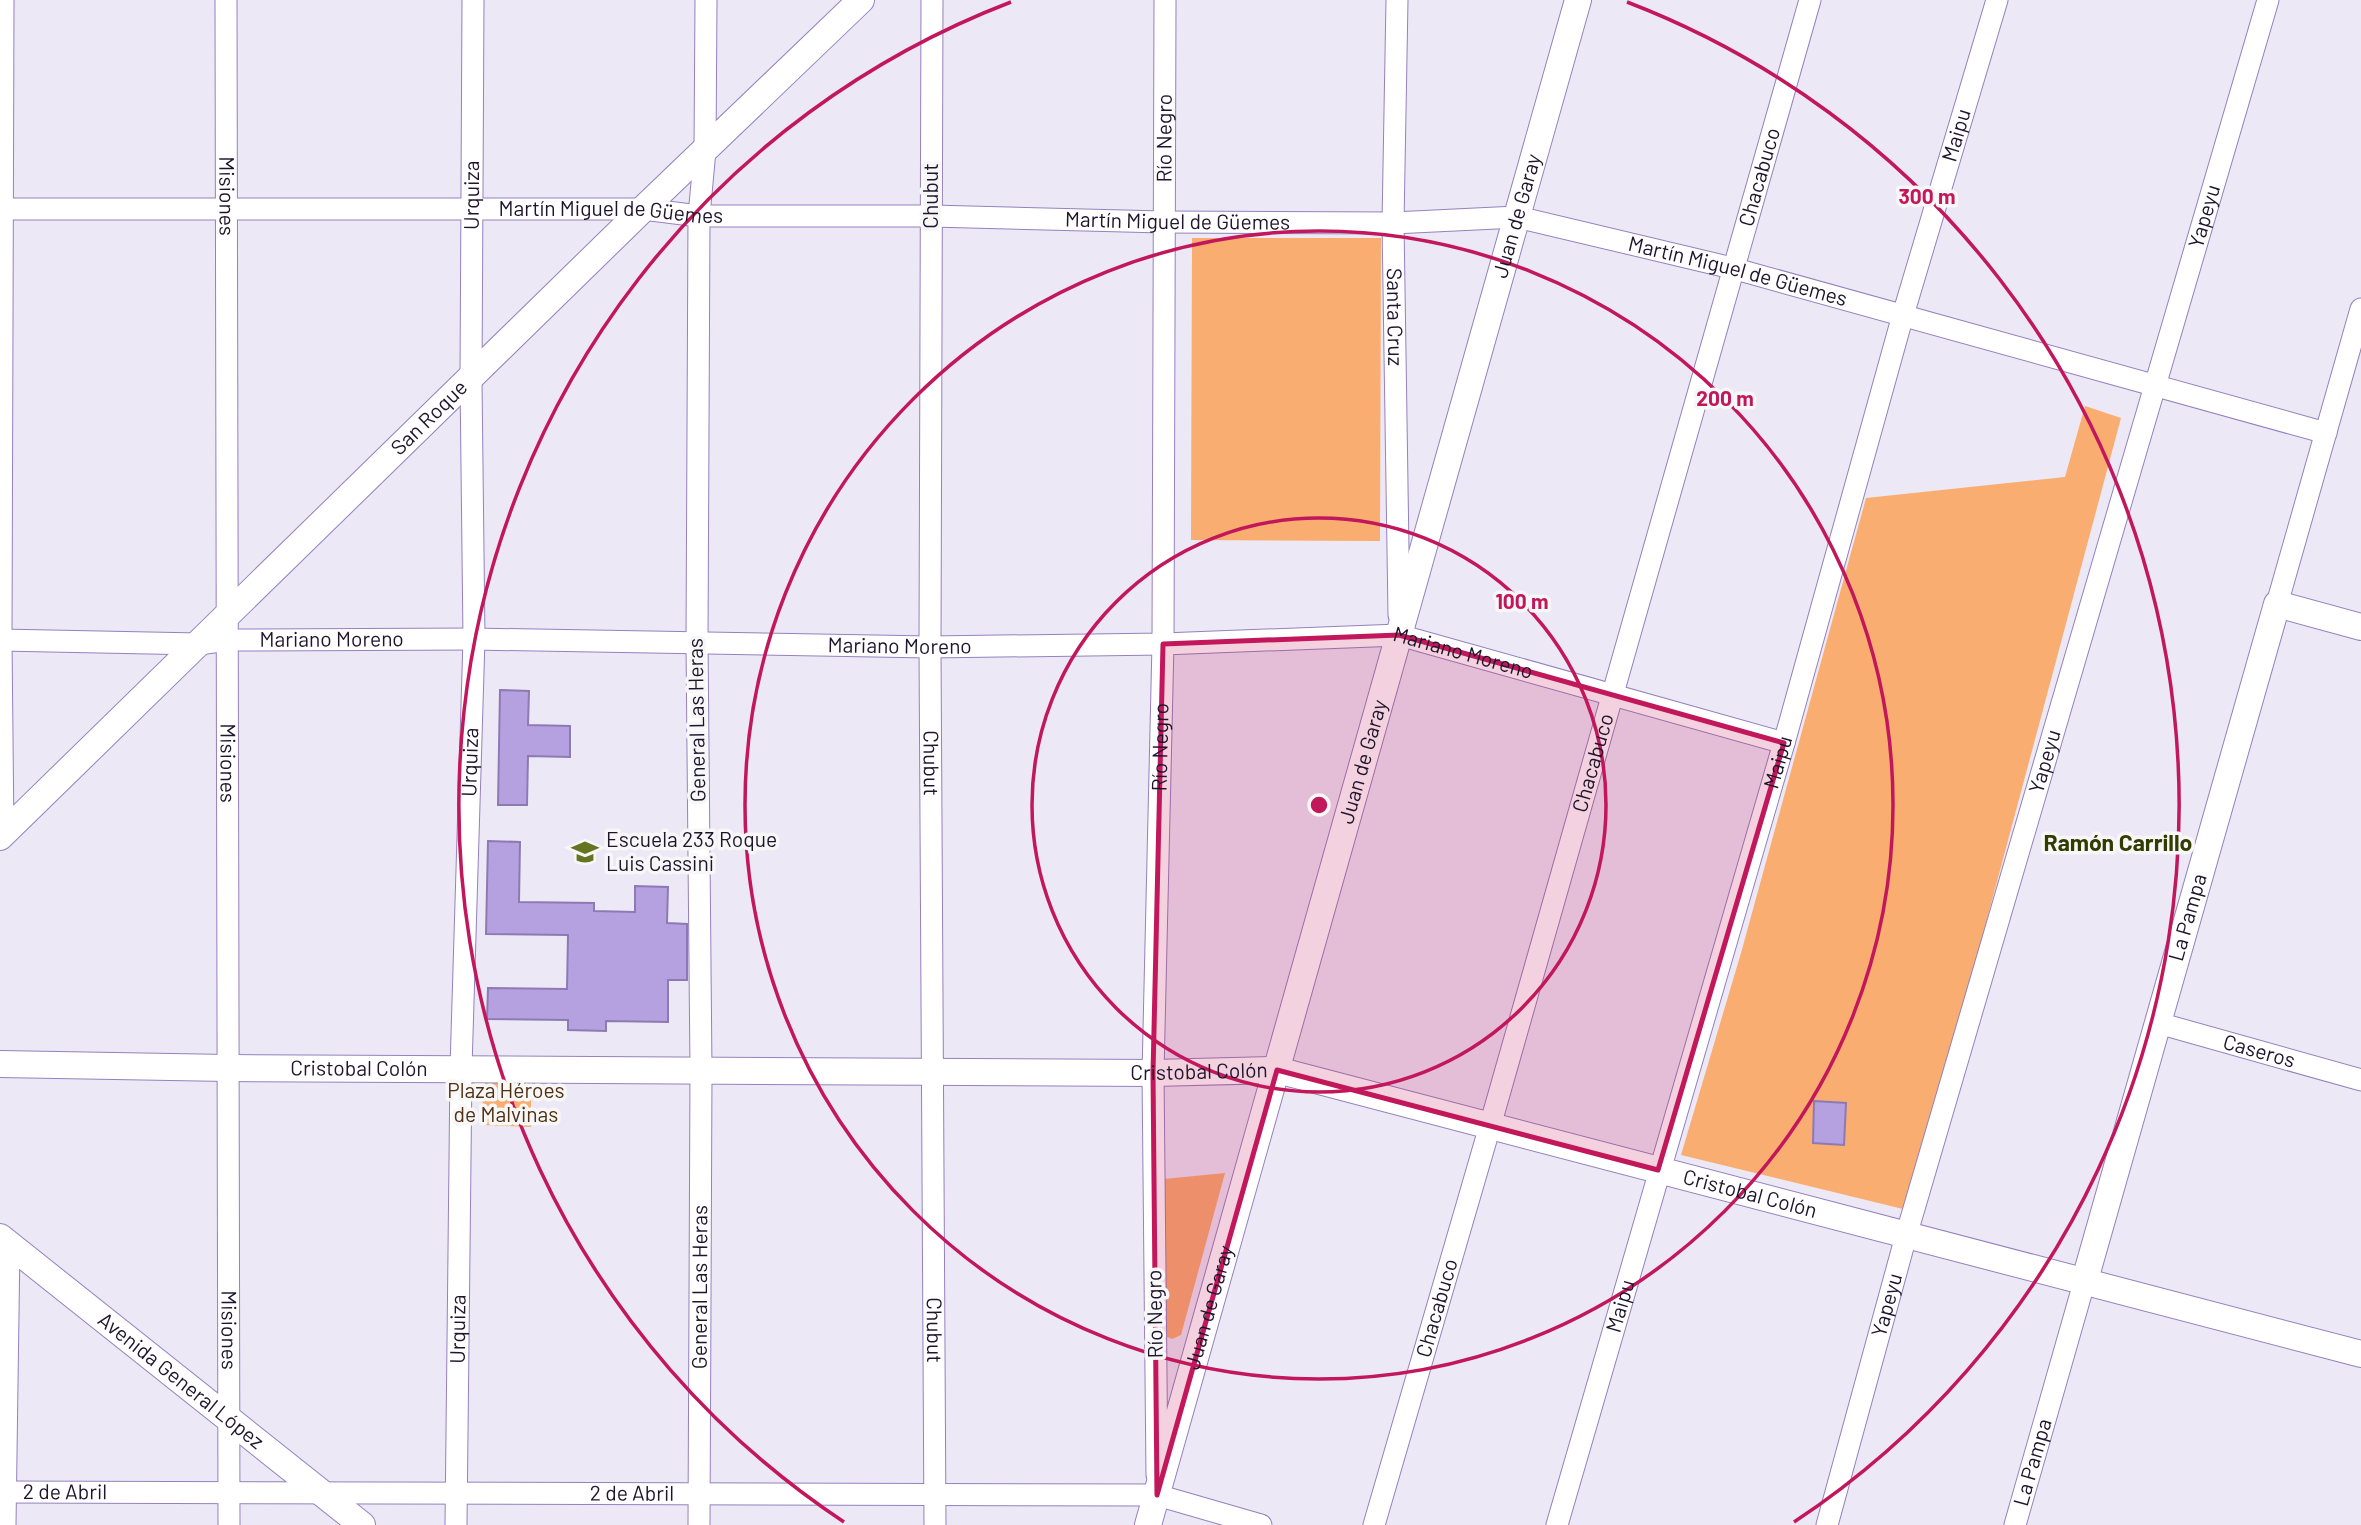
<svg xmlns="http://www.w3.org/2000/svg" width="2361" height="1525" font-family="Barlow,sans-serif">
	<rect width="100%" height="100%" fill="#ece8f5"/>
	<g fill="#f9ad70">
		<path d="M1192,238H1381L1380,541L1191,540Z"/>
		<path d="M2085,406L2121,418L1961,1016L1903,1209L1681,1155L1741,953L1866,498L2065,477Z"/>
		<path d="M490,1080L531,1081V1127L482,1125L483,1085Z"/>
		<path d="M1225,1173L1181,1335L1172,1339L1165,1336L1164,1179Z"/>
	</g>
	<g fill="#b5a1df" stroke="#8d7ab5" stroke-width="2">
		<path d="M500,690L529,691L528,725L570,726V757L528,756L527,805H498Z"/>
		<path d="M488,841L520,842L519,902L594,903V911L635,912V886L668,887L667,923L687,924V980H668V1022L606,1021V1031L568,1030V1020L487,1019L488,988L567,989L568,935L486,934Z"/>
		<path d="M1814,1101L1846,1103L1844,1145L1813,1143Z"/>
	</g>
	<g fill="none" stroke-linecap="round" stroke-linejoin="round">
		<g stroke="#9581bd" stroke-width="23">
			<g id="minor">
				<path id="s1" d="M226,0L229,1525"/>
				<path id="s2" d="M932,0L930,647L935,1525"/>
				<path id="s3" d="M1397,0L1393,223L1399,615"/>
				<path id="s4" d="M0,209H643L699,216H931L1163,222L1393,223L1517,217L1732,268L2326,433"/>
				<path d="M2277,604L2361,309"/>
				<path id="s5" d="M0,640L199,644L227,640L474,639L930,647L1163,644L1399,635L1784,743"/>
				<path d="M3,834L1,640L3,0"/>
				<path id="s6" d="M2158,1023L2361,1080"/>
				<path id="s7" d="M1157,1475L1153,1073L1163,644L1165,0"/>
				<path id="s8" d="M0,1492L1157,1495L1261,1525"/>
				<path d="M5,1525L9,1244"/>
				<path id="s9" d="M456,1525L461,1068L474,639L471,380L473,0"/>
				<path id="s10" d="M699,1525L701,1071L697,642L699,216L705,150L706,0"/>
				<path id="s11" d="M1374,1525L1490,1126L1810,0"/>
				<path id="s12" d="M1557,1525L1784,743L1903,315L1997,0"/>
				<path id="s13" d="M1827,1525L1906,1236L2268,0"/>
				<path id="s14" d="M2015,1525L2084,1283"/>
			</g>
		</g>
		<g stroke="#9581bd" stroke-width="28">
			<g id="tertiary">
				<path id="s15" d="M0,837L643,209L861,0"/>
				<path id="s16" d="M0,1064L228,1068L1153,1073L1277,1070L2361,1354"/>
				<path id="s17" d="M0,1237L362,1525"/>
				<path id="s18" d="M2084,1283L2277,604L2361,627"/>
				<path id="s19" d="M1148,1525L1578,0"/>
			</g>
		</g>
		<use href="#minor" stroke="#fff" stroke-width="21"/>
		<use href="#tertiary" stroke="#fff" stroke-width="26"/>
	</g>
	<path fill="#c2185b" fill-opacity="0.2" stroke="#c2185b" stroke-width="5" stroke-linejoin="round" d="M1399,635L1784,743L1658,1170L1277,1070L1157,1495L1153,1073L1163,644Z"/>
	<g fill="none" stroke="#c2185b" stroke-width="3.5">
		<circle cx="1319" cy="805" r="287"/>
		<circle cx="1319" cy="805" r="574"/>
		<path d="M844 1522A860 860 0 0 1 1011 2M1627 2A860 860 0 0 1 1794 1522"/>
	</g>
	<defs>
		<g id="school-bare" transform="scale(2.1)"><path d="M0-5L7-2L0 1L-7-2ZM-4 1L0 2.5L4 1V4Q0 6-4 4Z" fill="#657421" stroke="#f7f7f7" stroke-width="2.5" paint-order="stroke"/></g>
	</defs>
	<g fill-rule="evenodd">
		<use href="#school-bare" x="585" y="852"/>
	</g>
	<g text-anchor="middle" stroke-width="7" stroke-linejoin="round" paint-order="stroke">
		<g font-size="21" fill="#1e152c" stroke="#f7f7f7">
			<text dy="7" stroke="none"><textPath href="#s12" startOffset="1446">Maipu</textPath></text>
			<text dy="7" stroke="none"><textPath href="#s7" startOffset="1337">Río Negro</textPath></text>
			<text dy="7" stroke="none"><textPath href="#s11" startOffset="1402">Chacabuco</textPath></text>
			<text dy="7" stroke="none"><textPath href="#s1" startOffset="196">Misiones</textPath></text>
			<text dy="7" stroke="none"><textPath href="#s9" startOffset="1330">Urquiza</textPath></text>
			<text transform="translate(931 196) rotate(-90)" y="7">Chubut</text>
			<text dy="7" stroke="none"><textPath href="#s4" startOffset="611">Martín Miguel de Güemes</textPath></text>
			<text dy="7" stroke="none"><textPath href="#s19" startOffset="1360">Juan de Garay</textPath></text>
			<text dy="7" stroke="none"><textPath href="#s13" startOffset="1362">Yapeyu</textPath></text>
			<text dy="7" stroke="none"><textPath href="#s4" startOffset="1178">Martín Miguel de Güemes</textPath></text>
			<text dy="7" stroke="none"><textPath href="#s4" startOffset="1745">Martín Miguel de Güemes</textPath></text>
			<text dy="7" stroke="none"><textPath href="#s3" startOffset="317">Santa Cruz</textPath></text>
			<text dy="7" stroke="none"><textPath href="#s15" startOffset="600">San Roque</textPath></text>
			<text dy="7" stroke="none"><textPath href="#s5" startOffset="332">Mariano Moreno</textPath></text>
			<text dy="7" stroke="none"><textPath href="#s5" startOffset="900">Mariano Moreno</textPath></text>
			<text dy="7" stroke="none"><textPath href="#s5" startOffset="1466">Mariano Moreno</textPath></text>
			<text transform="translate(697 720) rotate(-91)" y="7">General Las Heras</text>
			<text dy="7" stroke="none"><textPath href="#s7" startOffset="728">Río Negro</textPath></text>
			<text dy="7" stroke="none"><textPath href="#s1" startOffset="763">Misiones</textPath></text>
			<text dy="7" stroke="none"><textPath href="#s19" startOffset="793">Juan de Garay</textPath></text>
			<text dy="7" stroke="none"><textPath href="#s13" startOffset="794">Yapeyu</textPath></text>
			<text dy="7" stroke="none"><textPath href="#s9" startOffset="763">Urquiza</textPath></text>
			<text dy="7" stroke="none"><textPath href="#s2" startOffset="763">Chubut</textPath></text>
			<text dy="7" stroke="none"><textPath href="#s11" startOffset="793">Chacabuco</textPath></text>
			<text dy="7" stroke="none"><textPath href="#s12" startOffset="794">Maipu</textPath></text>
			<text dy="7" stroke="none"><textPath href="#s18" startOffset="380">La Pampa</textPath></text>
			<text dy="7" stroke="none"><textPath href="#s6" startOffset="105">Caseros</textPath></text>
			<text dy="7" stroke="none"><textPath href="#s16" startOffset="359">Cristobal Colón</textPath></text>
			<text dy="7" stroke="none"><textPath href="#s16" startOffset="1199">Cristobal Colón</textPath></text>
			<text dy="7" stroke="none"><textPath href="#s16" startOffset="1766">Cristobal Colón</textPath></text>
			<text dy="7" stroke="none"><textPath href="#s10" startOffset="238">General Las Heras</textPath></text>
			<text dy="7" stroke="none"><textPath href="#s13" startOffset="228">Yapeyu</textPath></text>
			<text dy="7" stroke="none"><textPath href="#s12" startOffset="228">Maipu</textPath></text>
			<text dy="7" stroke="none"><textPath href="#s19" startOffset="226">Juan de Garay</textPath></text>
			<text dy="7" stroke="none"><textPath href="#s11" startOffset="226">Chacabuco</textPath></text>
			<text transform="translate(1155 1314) rotate(-91)" y="7">Río Negro</text>
			<text dy="7" stroke="none"><textPath href="#s1" startOffset="1330">Misiones</textPath></text>
			<text dy="7" stroke="none"><textPath href="#s9" startOffset="196">Urquiza</textPath></text>
			<text dy="7" stroke="none"><textPath href="#s2" startOffset="1330">Chubut</textPath></text>
			<text dy="7" stroke="none"><textPath href="#s17" startOffset="231">Avenida General López</textPath></text>
			<text dy="7" stroke="none"><textPath href="#s14" startOffset="65">La Pampa</textPath></text>
			<text dy="7" stroke="none"><textPath href="#s8" startOffset="65">2 de Abril</textPath></text>
			<text dy="7" stroke="none"><textPath href="#s8" startOffset="632">2 de Abril</textPath></text>
		</g>
		<g font-size="21" fill="#1e152c" stroke="#f7f7f7" text-anchor="start">
			<text x="606" y="847">Escuela 233 Roque<tspan x="606" dy="24">Luis Cassini</tspan></text>
		</g>
		<g font-size="21" fill="#512f12" stroke="#f7f7f7">
			<text x="506" y="1098">Plaza Héroes<tspan x="506" dy="24">de Malvinas</tspan></text>
		</g>
		<g font-size="23" font-weight="bold" fill="#323b00" stroke="#f7f7f7">
			<text x="2118" y="851">Ramón Carrillo</text>
		</g>
	</g>
	<circle cx="1319" cy="805" r="10" fill="#c2185b" stroke="#f7f7f7" stroke-width="3.5"/>
	<g font-size="21" text-anchor="middle" font-weight="bold" fill="#c2185b" stroke="#f7f7f7" stroke-width="7" stroke-linejoin="round" paint-order="stroke">
		<text x="1927" y="204">300 m</text>
		<text x="1725" y="406">200 m</text>
		<text x="1522" y="609">100 m</text>
	</g>
</svg>
